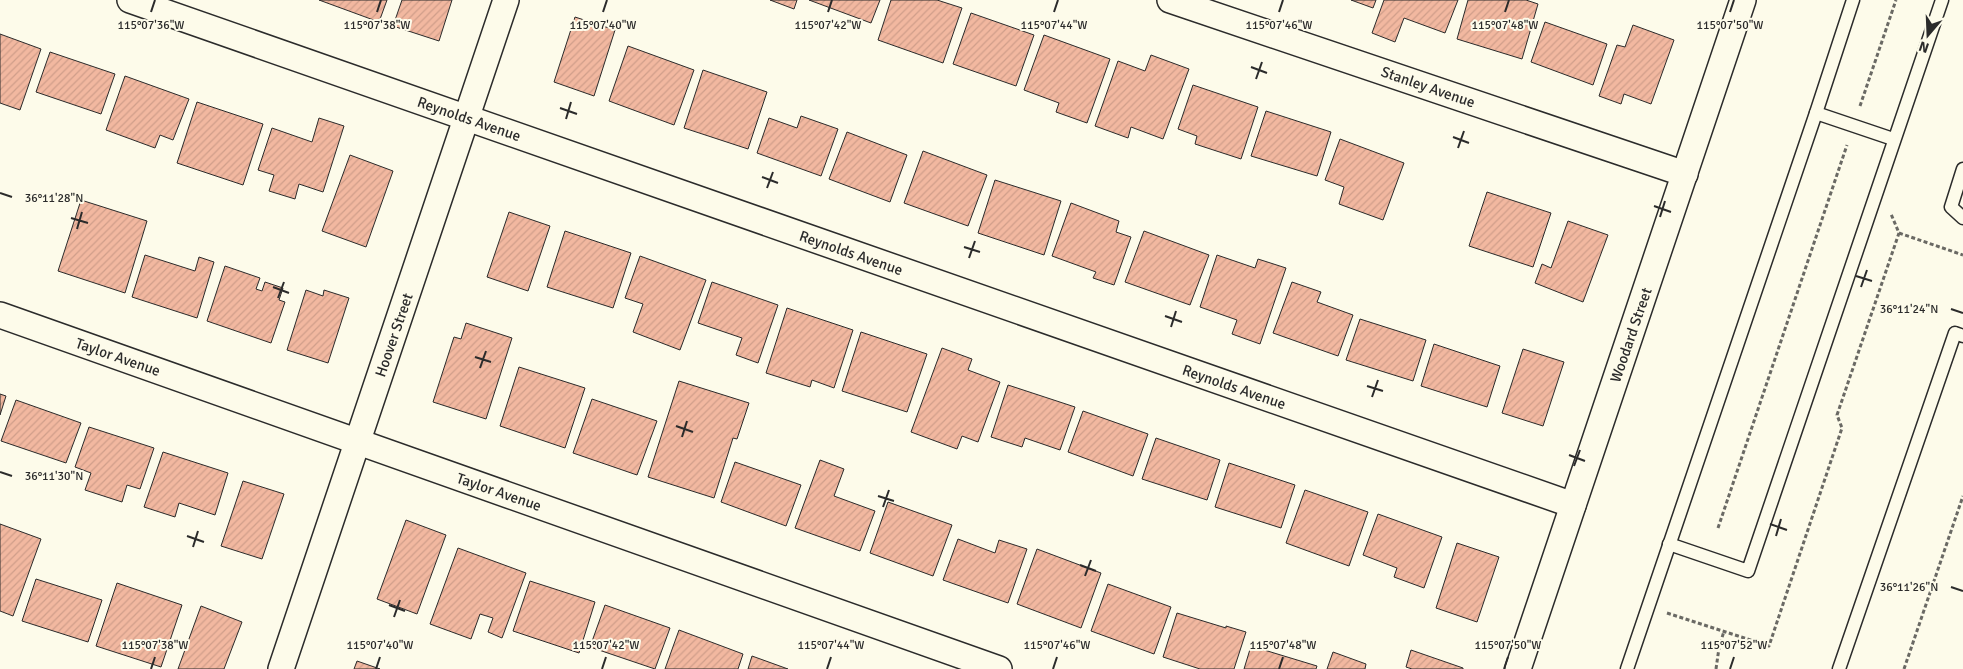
<svg xmlns="http://www.w3.org/2000/svg" width="1963" height="669" font-family="Signika,sans-serif">
	<defs>
		<pattern id="building-hatch" width="6" height="6" patternUnits="userSpaceOnUse" patternTransform="scale(1.25)"><rect width="6" height="6" fill="#f2b8a0"/><path d="M-1 1l2-2M0 6l6-6M5 7l2-2" fill="none" stroke="#d09e8a"/></pattern>
	</defs>
	<rect width="100%" height="100%" fill="#fdfbea"/>
	<g fill="url(#building-hatch)" stroke="#2b2b2b">
		<path d="M319,0H387L379,22Z"/>
		<path d="M402,0H452L439,41L393,26Z"/>
		<path d="M770,0H797L794,9Z"/>
		<path d="M809,0H880L871,23Z"/>
		<path d="M891,0H937L962,8L943,63L878,40Z"/>
		<path d="M1351,0H1376L1373,8Z"/>
		<path d="M1384,0H1458L1445,33L1404,18L1395,42L1372,33Z"/>
		<path d="M1468,0H1526L1538,4L1522,59L1457,39Z"/>
		<path d="M971,13L1034,35L1016,86L953,64Z"/>
		<path d="M575,17L615,30L594,96L554,82Z"/>
		<path d="M1545,22L1607,44L1593,85L1531,62Z"/>
		<path d="M1633,25L1674,40L1651,104L1624,94L1621,104L1599,96L1617,45L1625,47Z"/>
		<path d="M0,34L41,49L20,110L0,103Z"/>
		<path d="M1044,35L1110,59L1087,123L1056,112L1059,103L1024,90Z"/>
		<path d="M628,46L694,70L674,125L609,101Z"/>
		<path d="M50,52L115,74L101,114L36,92Z"/>
		<path d="M1151,55L1189,69L1163,139L1131,127L1128,138L1095,126L1118,61L1145,71Z"/>
		<path d="M703,70L767,92L748,149L684,128Z"/>
		<path d="M125,76L189,99L173,140L160,135L155,148L106,130Z"/>
		<path d="M1193,85L1258,107L1241,159L1195,144L1197,136L1178,129Z"/>
		<path d="M197,102L263,124L243,185L177,163Z"/>
		<path d="M1266,111L1331,132L1317,176L1251,156Z"/>
		<path d="M801,116L838,129L821,176L757,153L769,118L797,128Z"/>
		<path d="M319,118L344,126L323,192L299,184L295,199L269,191L274,175L258,170L272,128L312,142Z"/>
		<path d="M847,132L907,155L890,202L829,179Z"/>
		<path d="M1340,139L1404,163L1383,220L1339,204L1344,187L1325,180Z"/>
		<path d="M923,151L987,175L968,226L904,203Z"/>
		<path d="M350,155L393,171L366,247L322,231Z"/>
		<path d="M995,180L1061,201L1044,255L978,233Z"/>
		<path d="M1487,192L1551,213L1533,267L1469,246Z"/>
		<path d="M81,200L147,221L125,293L58,271Z"/>
		<path d="M1071,203L1119,221L1116,232L1131,237L1114,285L1093,278L1096,272L1052,256Z"/>
		<path d="M509,212L550,226L528,291L487,277Z"/>
		<path d="M1568,221L1608,235L1583,302L1535,283L1542,264L1551,268Z"/>
		<path d="M565,231L631,253L613,308L547,287Z"/>
		<path d="M1144,231L1209,255L1190,305L1125,282Z"/>
		<path d="M145,255L195,271L199,257L214,262L197,318L132,297Z"/>
		<path d="M1217,255L1255,268L1258,259L1286,268L1260,344L1232,334L1237,320L1200,307Z"/>
		<path d="M640,256L706,280L680,350L633,332L643,304L625,298Z"/>
		<path d="M225,266L260,278L256,289L262,291L265,282L283,288L279,300L285,302L271,343L207,321Z"/>
		<path d="M712,282L778,305L758,363L736,355L742,338L698,323Z"/>
		<path d="M1292,282L1321,292L1317,302L1353,315L1338,356L1273,333Z"/>
		<path d="M306,290L323,296L324,290L349,298L328,363L287,350Z"/>
		<path d="M787,308L853,330L834,388L812,380L810,387L766,373Z"/>
		<path d="M1360,319L1426,340L1413,381L1346,360Z"/>
		<path d="M466,323L512,338L486,419L433,402L454,337L461,339Z"/>
		<path d="M861,332L927,354L907,412L842,391Z"/>
		<path d="M1434,344L1500,366L1487,407L1421,386Z"/>
		<path d="M942,348L972,359L968,370L1000,382L978,442L962,436L957,449L911,432Z"/>
		<path d="M1523,349L1564,362L1543,426L1502,413Z"/>
		<path d="M519,367L585,388L565,448L500,426Z"/>
		<path d="M679,381L749,403L737,439L733,438L714,498L648,477Z"/>
		<path d="M1008,385L1075,407L1060,450L1025,438L1022,447L991,437Z"/>
		<path d="M0,394L6,396L0,415Z"/>
		<path d="M592,399L657,421L637,475L573,453Z"/>
		<path d="M16,400L81,423L66,463L1,441Z"/>
		<path d="M1083,411L1148,434L1133,476L1068,452Z"/>
		<path d="M89,427L154,448L140,489L127,485L122,502L85,490L91,473L75,467Z"/>
		<path d="M1156,438L1220,460L1207,500L1142,479Z"/>
		<path d="M163,452L228,473L215,515L179,503L175,517L144,507Z"/>
		<path d="M820,460L844,469L834,496L875,511L860,551L795,528Z"/>
		<path d="M735,462L801,485L786,526L721,502Z"/>
		<path d="M1229,463L1295,485L1281,528L1215,507Z"/>
		<path d="M243,481L284,494L262,559L221,546Z"/>
		<path d="M1305,490L1368,512L1349,566L1286,543Z"/>
		<path d="M888,502L952,525L933,576L870,553Z"/>
		<path d="M1378,514L1442,537L1424,588L1394,577L1397,568L1363,555Z"/>
		<path d="M406,520L446,535L417,614L377,599Z"/>
		<path d="M0,524L41,539L13,616L0,611Z"/>
		<path d="M958,539L995,553L999,540L1027,549L1008,603L943,580Z"/>
		<path d="M1457,543L1499,557L1477,622L1436,608Z"/>
		<path d="M458,548L526,573L502,638L488,632L493,618L480,614L471,639L430,624Z"/>
		<path d="M1037,549L1101,573L1081,628L1017,604Z"/>
		<path d="M36,579L102,600L88,642L22,621Z"/>
		<path d="M530,581L595,602L579,653L513,631Z"/>
		<path d="M117,583L182,605L161,667L96,646Z"/>
		<path d="M1108,584L1171,607L1154,654L1091,631Z"/>
		<path d="M605,605L670,628L655,669L590,647Z"/>
		<path d="M201,606L242,622L224,669H178Z"/>
		<path d="M1177,613L1226,628V626L1246,632L1234,669H1200L1163,657Z"/>
		<path d="M679,630L743,654L738,669H665Z"/>
		<path d="M1251,646L1317,666L1316,669H1244Z"/>
		<path d="M1411,650L1463,668V669H1412L1406,667Z"/>
		<path d="M1333,652L1366,664L1365,669H1327Z"/>
		<path d="M752,656L788,669H748Z"/>
		<path d="M357,661L380,669H354Z"/>
	</g>
	<g fill="none" stroke-linecap="round" stroke-linejoin="round">
		<g stroke="#2b2b2b" stroke-width="15">
			<g id="service">
				<path d="M1816,113L1893,139"/>
				<path d="M1963,169L1951,207L1963,218"/>
				<path d="M1669,544L1748,571L1942,0"/>
				<path d="M1627,669L1816,113L1853,0"/>
				<path d="M1839,669L1955,333L1963,336"/>
			</g>
		</g>
		<g stroke="#2b2b2b" stroke-width="28">
			<g id="minor">
				<path d="M130,0L1573,505"/>
				<path d="M1170,0L1685,174"/>
				<path d="M0,315L999,669"/>
				<path d="M281,669L506,0"/>
				<path d="M1518,669L1743,0"/>
			</g>
		</g>
		<g stroke="#6a6964" stroke-width="3" stroke-dasharray="4 2.5" stroke-linecap="butt">
			<path d="M1860,106L1896,0"/>
			<path d="M1899,233L1963,255"/>
			<path d="M1718,528L1847,145"/>
			<path d="M1667,613L1769,646L1842,428L1837,415L1899,233L1891,214"/>
			<path d="M1716,669L1719,648L1724,631"/>
			<path d="M1904,669L1963,496"/>
		</g>
		<use href="#service" stroke="#fdfbea" stroke-width="12"/>
		<use href="#minor" stroke="#fdfbea" stroke-width="25"/>
	</g>
	<path fill="none" stroke="#2b2b2b" stroke-width="2" d="M151,12L155,0M377,12L381,0M603,12L607,0M828,12L832,0M1054,12L1058,0M1279,12L1283,0M1505,12L1509,0M1730,12L1734,0M1251,67L1267,73M1256,79L1262,62M560,108L577,114M566,119L571,102M1453,137L1469,143M1458,148L1464,131M762,177L778,183M767,188L773,172M0,193L12,197M1654,206L1671,212M1660,217L1665,201M71,218L88,223M77,229L82,212M964,247L980,252M969,258L975,241M1856,276L1872,281M273,287L289,293M1861,287L1867,270M278,298L284,282M1951,309L1963,313M1165,316L1182,322M1171,327L1176,311M475,357L491,362M480,368L486,351M1367,386L1383,391M1372,397L1378,380M676,426L693,432M682,437L687,421M1569,455L1585,461M1574,466L1580,450M0,472L12,476M878,496L894,501M883,507L889,490M1770,524L1787,530M187,536L204,542M1776,536L1781,519M193,547L198,531M1080,565L1096,571M1085,576L1091,560M1951,587L1963,591M389,605L405,611M394,617L400,600M151,669L155,657M376,669L380,657M602,669L606,657M827,669L831,657M1053,669L1057,657M1279,669L1283,657M1504,669L1508,657M1730,669L1734,657"/>
	<g text-anchor="middle" stroke-width="4" stroke-linejoin="round" paint-order="stroke">
		<g font-size="15" fill="#2b2b2b" stroke="#fdfbea">
			<text transform="translate(1428 87) rotate(19)" y="5">Stanley Avenue</text>
			<text transform="translate(469 119) rotate(19)" y="5">Reynolds Avenue</text>
			<text transform="translate(851 253) rotate(19)" y="5">Reynolds Avenue</text>
			<text transform="translate(394 335) rotate(-71)" y="5">Hoover Street</text>
			<text transform="translate(1631 335) rotate(-71)" y="5">Woodard Street</text>
			<text transform="translate(118 357) rotate(19)" y="5">Taylor Avenue</text>
			<text transform="translate(1234 387) rotate(19)" y="5">Reynolds Avenue</text>
			<text transform="translate(499 492) rotate(19)" y="5">Taylor Avenue</text>
		</g>
	</g>
	<g font-size="12" text-anchor="middle" fill="#2b2b2b" stroke="#fdfbea" stroke-width="4" stroke-linejoin="round" paint-order="stroke">
		<text x="151" y="29">115°07'36"W</text>
		<text x="377" y="29">115°07'38"W</text>
		<text x="603" y="29">115°07'40"W</text>
		<text x="828" y="29">115°07'42"W</text>
		<text x="1054" y="29">115°07'44"W</text>
		<text x="1279" y="29">115°07'46"W</text>
		<text x="1505" y="29">115°07'48"W</text>
		<text x="1730" y="29">115°07'50"W</text>
		<text x="54" y="202">36°11'28"N</text>
		<text x="1909" y="313">36°11'24"N</text>
		<text x="54" y="480">36°11'30"N</text>
		<text x="1909" y="591">36°11'26"N</text>
		<text x="155" y="649">115°07'38"W</text>
		<text x="380" y="649">115°07'40"W</text>
		<text x="606" y="649">115°07'42"W</text>
		<text x="831" y="649">115°07'44"W</text>
		<text x="1057" y="649">115°07'46"W</text>
		<text x="1283" y="649">115°07'48"W</text>
		<text x="1508" y="649">115°07'50"W</text>
		<text x="1734" y="649">115°07'52"W</text>
	</g>
	<g transform="translate(1928 35) rotate(199)" stroke="#fdfbea" stroke-width="4" paint-order="stroke">
	<path d="M0-4L9 19L0 12L-9 19Z" fill="#2b2b2b"/>
	<text y="-8" font-size="14" font-weight="bold" text-anchor="middle" fill="#2b2b2b">N</text>
	</g>
</svg>
